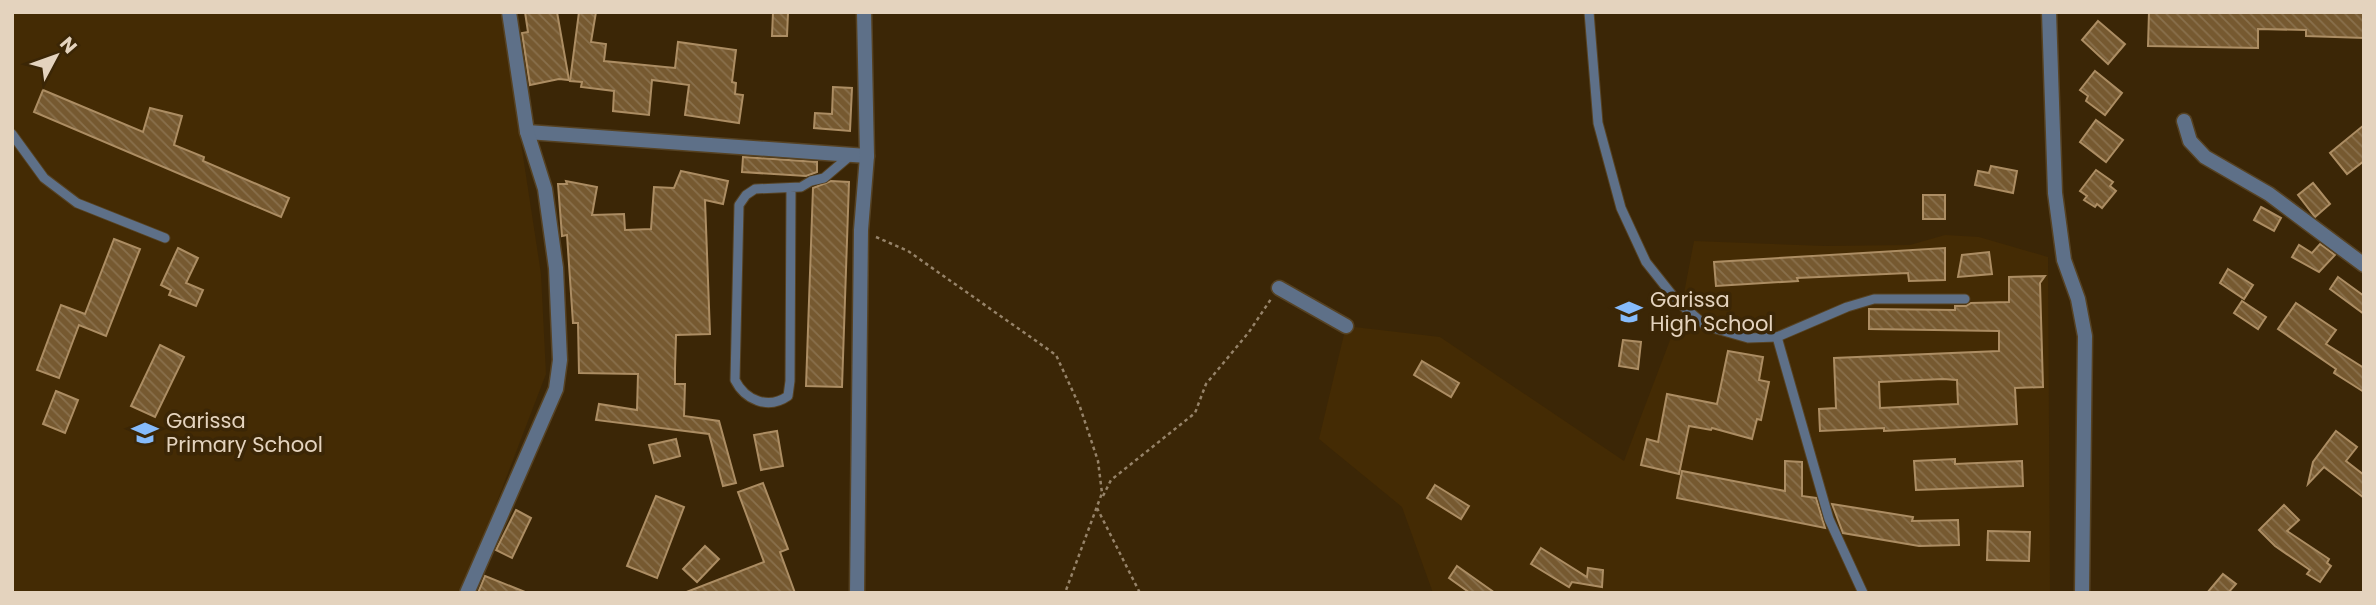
<svg xmlns="http://www.w3.org/2000/svg" width="2376" height="605" font-family="Poppins,sans-serif">
	<defs>
		<pattern id="building-back-hatch" width="6" height="6" patternUnits="userSpaceOnUse" patternTransform="scale(1.75)"><rect width="6" height="6" fill="#765930"/><path d="M-1 5l2 2M0 0l6 6M5-1l2 2" fill="none" stroke="#89704c"/></pattern>
	</defs>
	<rect width="100%" height="100%" fill="#3b2606"/>
	<g fill="#442b04">
		<path d="M12,12H501L541,274L546,374L462,593H12Z"/>
		<path d="M1945,235L1979,237L2048,257L2050,593H1433L1402,507L1319,439L1346,326L1440,337L1624,461L1680,314L1694,241L1825,246L1910,245Z"/>
	</g>
	<g fill="url(#building-back-hatch)" stroke="#ac8d63" stroke-width="2" fill-rule="evenodd">
		<path d="M525,12H557L569,80L559,79L530,85L522,33L528,32Z"/>
		<path d="M579,12H596L591,42L606,44L604,61L675,68L678,42L736,50L732,82L736,83L735,94L743,95L739,123L685,115L689,85L652,80L649,115L613,111L614,91L581,87L582,82L570,81Z"/>
		<path d="M773,12L788,13L787,36H772Z"/>
		<path d="M2149,12H2364V38L2306,36V30L2258,29V48L2148,46Z"/>
		<path d="M2098,21L2125,44L2108,64L2082,40Z"/>
		<path d="M2095,71L2122,93L2105,115L2086,101L2088,96L2080,90Z"/>
		<path d="M833,87L852,88L850,131L814,128L815,113L832,114Z"/>
		<path d="M43,90L143,132L150,108L182,116L174,145L204,157L203,161L289,198L281,217L34,112Z"/>
		<path d="M2096,120L2123,140L2106,162L2080,142Z"/>
		<path d="M2364,125V161L2347,174L2330,153Z"/>
		<path d="M743,157L817,162V172L806,176L742,172Z"/>
		<path d="M1991,166L2017,171L2013,193L1975,185L1978,171L1989,173Z"/>
		<path d="M2096,170L2113,182L2110,186L2116,191L2102,208L2097,204L2095,207L2084,200L2087,196L2080,191Z"/>
		<path d="M681,171L728,181L723,204L705,200L710,334L676,335L675,368V384H685L684,416L719,421L736,483L723,486L709,434L596,420L599,404L637,410L638,374L579,373L578,323H573L567,235L562,236L558,184H567L566,181L597,187L592,215L624,214L625,230L651,229L654,187L674,188Z"/>
		<path d="M831,181L849,182L842,387L806,386L813,188Z"/>
		<path d="M2313,183L2330,204L2315,217L2298,195Z"/>
		<rect x="1923" y="195" width="22" height="24"/>
		<path d="M2261,207L2281,218L2274,231L2254,220Z"/>
		<path d="M114,239L140,249L106,336L79,325L59,378L37,370L61,305L85,314Z"/>
		<path d="M2320,244L2335,255L2319,272L2292,257L2299,245L2312,253Z"/>
		<path d="M178,248L198,258L186,283L203,290L196,306L169,295L171,290L161,285Z"/>
		<path d="M1945,248V280L1909,281L1908,273L1797,278L1798,281L1716,286L1714,262Z"/>
		<path d="M1989,252L1992,274L1958,277L1962,255Z"/>
		<path d="M2228,269L2253,285L2244,299L2220,283Z"/>
		<path d="M2045,276L2040,283L2043,387L2015,388L2017,424L1884,431V428L1820,431L1819,409L1836,408L1834,358L1999,351V331L1869,329V309L1955,310V306H1966L1971,303L2009,302V277ZM1943,379L1957,380L1958,404L1880,408L1879,382Z"/>
		<path d="M2338,277L2364,296V314L2330,289Z"/>
		<path d="M2242,301L2266,317L2258,329L2234,313Z"/>
		<path d="M2296,303L2336,330L2326,344L2364,368V392L2334,373L2336,369L2278,329Z"/>
		<path d="M1623,340L1641,342L1638,369L1619,366Z"/>
		<path d="M160,345L184,357L155,417L131,406Z"/>
		<path d="M1728,351L1763,357L1759,380L1769,382L1761,420L1757,419L1752,439L1712,428L1711,430L1689,426L1679,474L1641,465L1647,439L1658,442L1667,394L1717,404Z"/>
		<path d="M1422,361L1459,383L1451,397L1414,375Z"/>
		<path d="M56,391L78,400L65,433L43,424Z"/>
		<path d="M777,431L783,466L761,470L754,435Z"/>
		<path d="M2336,431L2357,447L2346,461L2364,475V498L2324,467L2308,484L2313,462Z"/>
		<path d="M676,439L680,456L654,463L649,445Z"/>
		<path d="M1955,459V464L2022,461L2023,486L1916,490L1914,461Z"/>
		<path d="M1785,461L1802,462V496L1816,498L1825,528L1677,498L1682,471L1785,491Z"/>
		<path d="M763,483L788,549L780,552L795,593H684L764,562L738,492Z"/>
		<path d="M1435,485L1469,506L1461,519L1427,498Z"/>
		<path d="M656,496L684,507L657,578L627,566Z"/>
		<path d="M1832,504L1913,517L1912,521L1958,520L1959,545L1919,546L1843,533Z"/>
		<path d="M2284,505L2299,520L2287,531L2329,559L2327,563L2331,566L2320,582L2307,574L2310,570L2275,546L2259,530Z"/>
		<path d="M516,510L531,518L512,558L496,550Z"/>
		<path d="M1988,531L2030,532L2029,561L1987,560Z"/>
		<path d="M705,546L719,559L697,582L683,569Z"/>
		<path d="M1541,548L1587,577L1588,568L1603,570L1602,587L1572,582L1569,587L1531,564Z"/>
		<path d="M1457,566L1495,593H1470L1449,578Z"/>
		<path d="M2223,574L2236,584L2228,593H2207Z"/>
		<path d="M485,576L525,592V593H478Z"/>
	</g>
	<g fill="none" stroke-linecap="round" stroke-linejoin="round">
		<g stroke="#564223" stroke-width="11">
			<g id="lane">
				<path d="M1589,12L1598,123L1621,208L1646,262L1677,301L1706,326L1748,338L1777,337L1847,307L1874,299H1965"/>
				<path d="M12,134L44,178L77,203L165,238"/>
				<path d="M791,188L790,381L788,396C768,410 745,400 735,380L739,205L746,195L755,189L801,187L811,181L824,178L851,155"/>
				<path d="M1777,337L1829,519L1863,593"/>
			</g>
		</g>
		<g stroke="#564223" stroke-width="17">
			<g id="street">
				<path d="M2049,12L2055,193L2064,260L2078,299L2085,336L2082,593"/>
				<path d="M2184,121L2190,141L2205,157L2269,194L2364,265"/>
				<path d="M527,132L867,156"/>
				<path d="M1279,288L1346,326"/>
				<path d="M467,593L556,389L560,360L556,268L545,189L527,132L509,12"/>
				<path d="M857,593L861,230L867,156L864,12"/>
			</g>
		</g>
		<g stroke="#968369" stroke-width="2.5" stroke-dasharray="3.5 3.5" stroke-linecap="butt">
			<path d="M876,237L908,251L1056,355L1080,407L1098,461L1102,493L1065,593"/>
			<path d="M1103,496L1111,480L1195,413L1206,384L1249,332L1271,299"/>
			<path d="M1097,508L1140,593"/>
		</g>
		<use href="#lane" stroke="#5e7088" stroke-width="9"/>
		<use href="#street" stroke="#5e7088" stroke-width="14"/>
	</g>
	<defs>
		<g id="school-bare" transform="scale(2.1)"><path d="M0-5L7-2L0 1L-7-2ZM-4 1L0 2.5L4 1V4Q0 6-4 4Z" fill="#86bbfb" stroke="#3b2606" stroke-width="2.5" paint-order="stroke"/></g>
	</defs>
	<g fill-rule="evenodd">
		<use href="#school-bare" x="1629" y="312"/>
		<use href="#school-bare" x="145" y="433"/>
	</g>
	<g text-anchor="middle" stroke-width="7" stroke-linejoin="round" paint-order="stroke">
		<g font-size="21" fill="#e4d3be" stroke="#3b2606" text-anchor="start">
			<text x="1650" y="307">Garissa<tspan x="1650" dy="24">High School</tspan></text>
			<text x="166" y="428">Garissa<tspan x="166" dy="24">Primary School</tspan></text>
		</g>
	</g>
	<rect width="2376" height="605" fill="none" stroke="#e4d3be" stroke-width="28"/>
	<g transform="translate(56 56) rotate(49)" stroke="#3b2606" stroke-width="5" paint-order="stroke">
	<path d="M0-5L12 26L0 18L-12 26Z" fill="#e4d3be"/>
	<text y="-10" font-size="19" font-weight="bold" text-anchor="middle" fill="#e4d3be">N</text>
	</g>
</svg>
